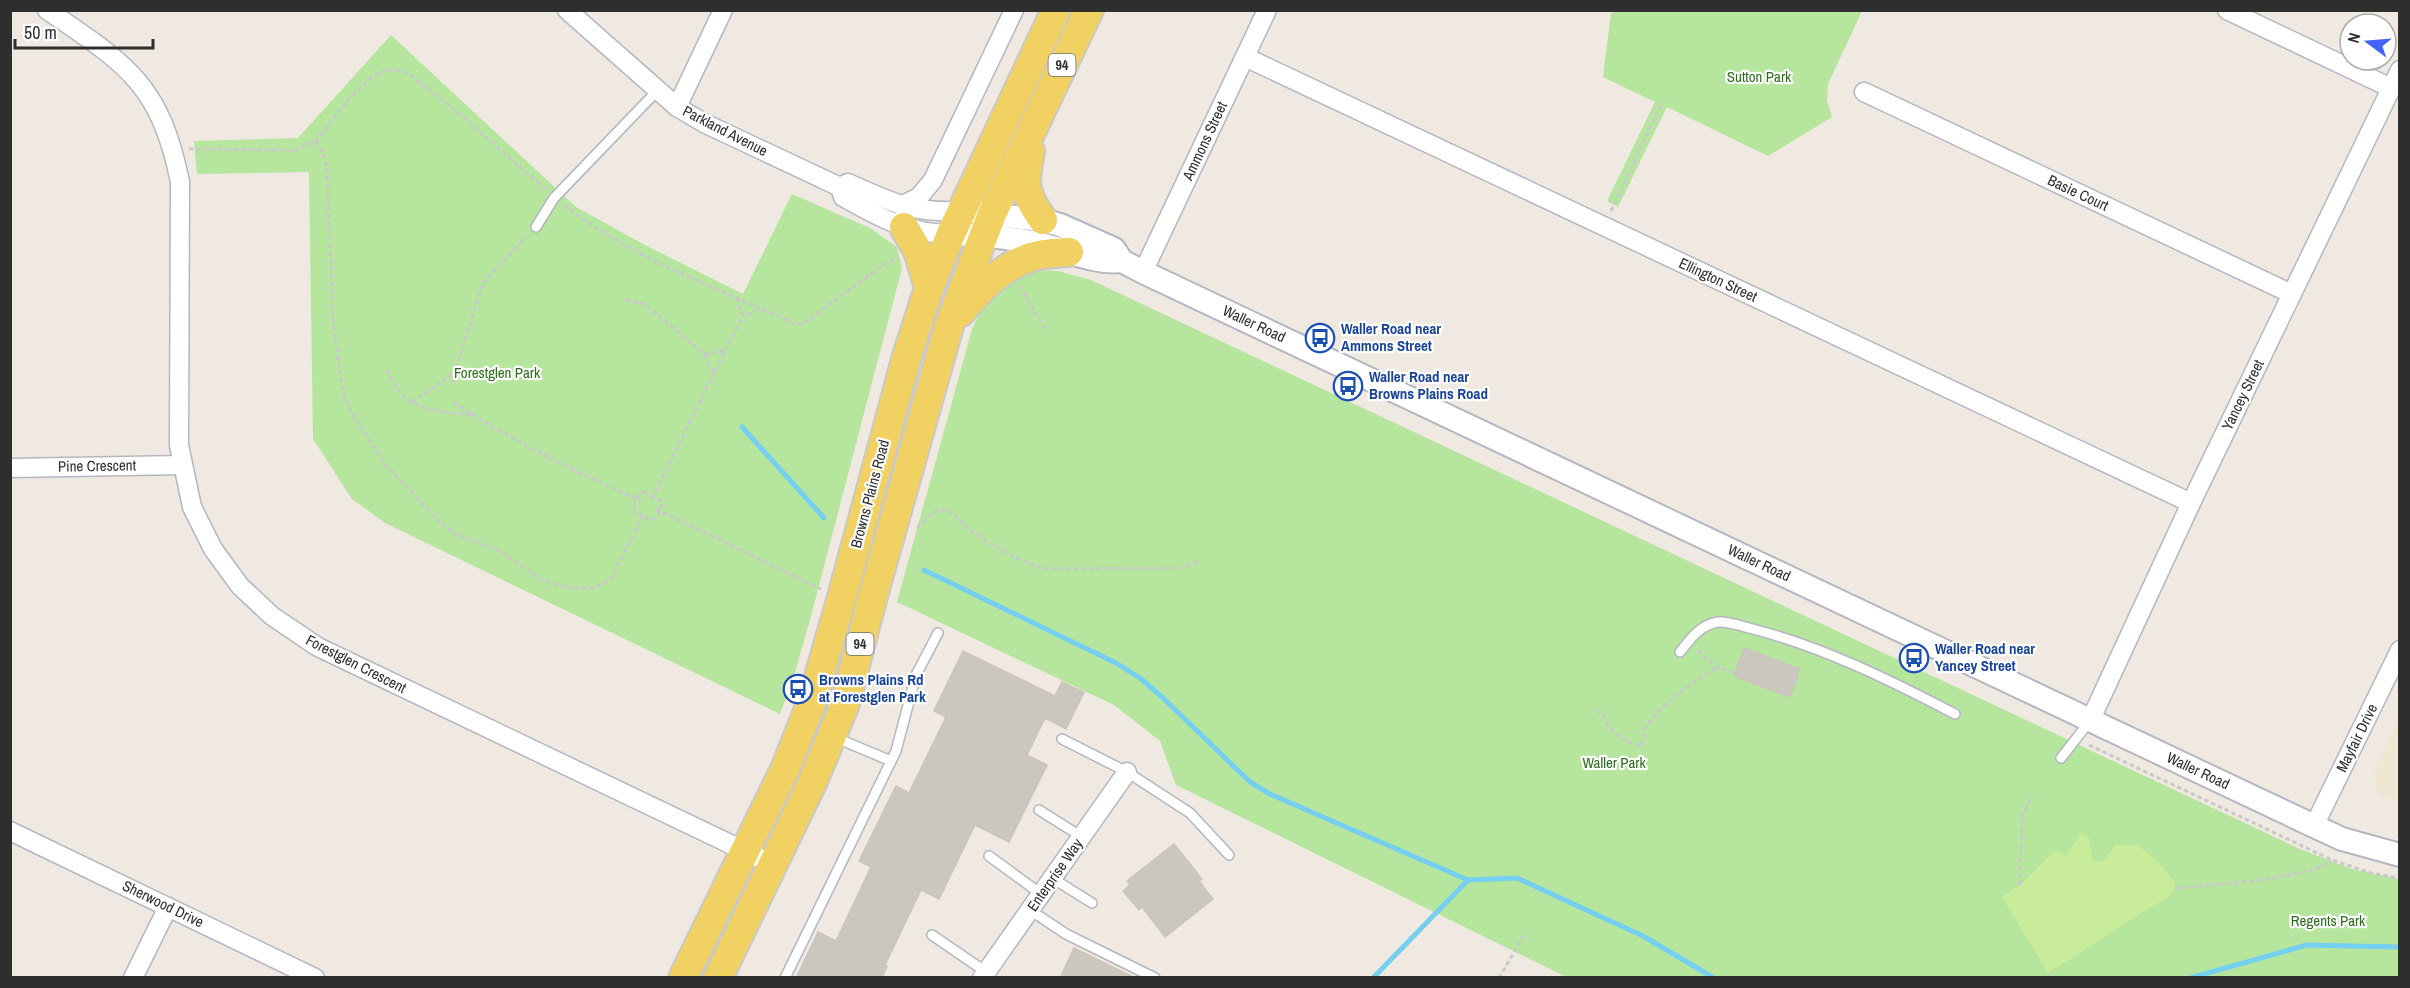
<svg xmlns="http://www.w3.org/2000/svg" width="2410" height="988" font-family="'Archivo Narrow',sans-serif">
	<rect width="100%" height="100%" fill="#efe9e1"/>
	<path fill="#f0e6d1" d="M2399,718V801L2384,797L2376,791L2374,783L2375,770Z"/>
	<g fill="#b6e59e">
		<path d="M1619,11V10L1862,11L1828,84L1827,101L1832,117L1768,156L1667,107L1618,207L1607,201L1655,102L1603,77L1611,13Z"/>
		<path d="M391,35L576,207L643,244L743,294L792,194L870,228L897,247L902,268L812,612L793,680L780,714L385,523L352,499L313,439L309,172L197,174L194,141L298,138Z"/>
		<path d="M1038,270L1058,271L1091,280L2300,849L2352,869L2399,879V977H1566L1176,785L1160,741L1114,705L897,602L972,329C993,287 991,282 1038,270Z"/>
	</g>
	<path fill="#c9ec9a" d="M2082,833L2089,838L2093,861H2104L2115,845H2138L2158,862L2175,882V888L2172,894L2048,973L2002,897L2020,885L2053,852L2058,851L2066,855Z"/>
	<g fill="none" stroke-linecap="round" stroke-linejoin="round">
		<g stroke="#75cff0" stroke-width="5">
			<path d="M742,427L824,518"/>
			<path d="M924,570L1116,663L1140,678L1162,697L1250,782L1270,794L1468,880"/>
			<path d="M1373,978L1468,880L1517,878L1643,936L1714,978"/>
			<path d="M2190,978L2307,945L2400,947"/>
		</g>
	</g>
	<g fill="#cbc7bf" stroke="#cbc5ba" stroke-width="1.5">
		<path d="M1744,648L1800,669L1790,697L1734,676Z"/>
		<path d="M963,651L1055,696L1062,682L1084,692L1066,729L1045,718L1027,755L1047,765L1009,842L975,825L939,899L921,890L885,965L887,966L882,978H796L818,932L836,941L871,867L859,861L896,786L909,793L946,717L934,711Z"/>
		<path d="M1174,844L1202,879L1199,881L1213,899L1165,937L1142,907L1139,910L1123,891L1130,885L1127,881Z"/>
		<path d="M1074,948L1135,978H1060Z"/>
	</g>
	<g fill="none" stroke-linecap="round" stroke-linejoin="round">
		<g stroke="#b4b7c1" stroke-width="12">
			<g id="service">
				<path d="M536,227L554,198L657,91"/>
				<path d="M1680,652C1691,638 1700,625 1718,622C1728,621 1740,626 1749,628C1821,646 1890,680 1955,714"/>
				<path d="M834,737L891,761"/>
				<path d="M1062,739L1127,772L1190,813L1229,855"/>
				<path d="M2061,758L2090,721"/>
				<path d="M1039,810L1082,837"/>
				<path d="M989,856L1041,894"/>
				<path d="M1052,878L1092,903"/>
				<path d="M1030,910L1066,934L1155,978"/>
				<path d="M932,935L986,972"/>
				<path d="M785,978L896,751L916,675L938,633"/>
			</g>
		</g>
		<g stroke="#b4b7c1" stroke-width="21">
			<g id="minor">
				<path d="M47,10C126,64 160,83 180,182L179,445L192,507L213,549L240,586L272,616L318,647L772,864"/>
				<path d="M567,10L677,107L704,123L840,187L843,197C879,217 908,234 951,234"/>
				<path d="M2227,10L2391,88"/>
				<path d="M1245,57L2191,503"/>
				<path d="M1864,92L2292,294"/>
				<path d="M677,107L723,10"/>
				<path d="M840,187L848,183C893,203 911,213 961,211"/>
				<path d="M901,206L919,197L933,180L1014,10"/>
				<path d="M1143,272L1267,10"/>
				<path d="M10,468L183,465"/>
				<path d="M2090,721L2191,503L2400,70"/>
				<path d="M2314,826L2400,650"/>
				<path d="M10,831L315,978"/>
				<path d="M133,978L168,907"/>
				<path d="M982,978L1127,772"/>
			</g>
		</g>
		<g stroke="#b4b7c1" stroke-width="26">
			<g id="tertiary">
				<path d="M977,213L1043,220L1060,225L1114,249L1122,261L1143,272L2314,826L2342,839L2400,855"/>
				<path d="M951,234C981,235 1010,237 1040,244C1067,250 1094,264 1122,261"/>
			</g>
		</g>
		<g stroke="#c9c9c9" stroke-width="32">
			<g id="primary">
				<path d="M1030,151C1024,184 1023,192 1043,220"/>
				<path d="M904,227L918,251L929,288"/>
				<path d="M961,312C980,289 1001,267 1031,257C1043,253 1057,253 1069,252"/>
				<path d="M683,978L786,767L812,701L842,597L907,356L929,288L951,234L1056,10"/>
				<path d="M718,978L813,781L845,704L873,596L949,326L992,214L1089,10"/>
			</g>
		</g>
		<g stroke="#c9c9c9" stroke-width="3" stroke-dasharray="4.5 3" stroke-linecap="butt">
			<path d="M316,141L323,154L327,169L333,321L343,392L353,415L386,465L439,522L454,533L498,550L541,579L560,586L581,589L597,587L610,580L644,514"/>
			<path d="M189,149L296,150L316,141L349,99L371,78L386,70H399L410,75L454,109L545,189"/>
			<path d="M564,205C632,258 715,287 793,323L803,324L883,265L897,258"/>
			<path d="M1611,211L1663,101"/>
			<path d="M1020,286L1046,331"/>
			<path d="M738,298V306L743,315L753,314L759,308"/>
			<path d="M626,300L645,304L704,354L714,373"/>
			<path d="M704,354L725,351"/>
			<path d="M387,370C392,378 396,389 403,395C420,413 449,412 472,415"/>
			<path d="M454,383V373L483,283L526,237"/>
			<path d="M412,402L454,373"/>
			<path d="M453,402C511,440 577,473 641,501"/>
			<path d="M644,492L661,501L662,505L657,517L651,520L635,512C633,505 635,501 639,494Z"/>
			<path d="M652,498L743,315"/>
			<path d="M656,509L821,589"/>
			<path d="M917,527C924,522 932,512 940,510C951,507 959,522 966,527C990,544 1017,561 1045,569L1183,568L1200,561"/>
			<path d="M1698,651L1717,667L1735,673"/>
			<path d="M1597,711L1602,713C1610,732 1620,741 1641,746C1643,740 1644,733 1646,728C1657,706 1697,679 1717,667"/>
			<path d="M2089,745L2332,860L2371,873L2400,878"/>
			<path d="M2020,885L2022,818L2032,794"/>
			<path d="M2175,888C2202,886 2318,878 2331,860"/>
			<path d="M1499,978L1524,935"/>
		</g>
		<use href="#service" stroke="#fff" stroke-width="9"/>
		<use href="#minor" stroke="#fff" stroke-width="18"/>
		<use href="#tertiary" stroke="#fff" stroke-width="22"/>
		<use href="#primary" stroke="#f2d163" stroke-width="28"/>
	</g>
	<defs>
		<g id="bus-ring" transform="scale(1.5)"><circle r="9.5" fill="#fff" stroke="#1a4fb4" stroke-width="1.5"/><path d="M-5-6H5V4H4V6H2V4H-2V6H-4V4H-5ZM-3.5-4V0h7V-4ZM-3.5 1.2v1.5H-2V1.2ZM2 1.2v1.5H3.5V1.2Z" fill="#1a4fb4"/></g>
	</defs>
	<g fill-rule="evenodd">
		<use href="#bus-ring" x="1320" y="338"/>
		<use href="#bus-ring" x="1348" y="386"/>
		<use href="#bus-ring" x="1914" y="658"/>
		<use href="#bus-ring" x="798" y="689"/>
	</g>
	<g text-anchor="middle" stroke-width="4.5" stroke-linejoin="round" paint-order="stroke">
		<g fill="#fff" stroke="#6d6d6d" stroke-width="1.5">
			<rect x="1048.5" y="54" width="27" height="22" rx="4.5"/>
			<rect x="846.5" y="633" width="27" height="22" rx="4.5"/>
		</g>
		<g font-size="14" font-weight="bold" fill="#2e2e2e">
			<text x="1062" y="70">94</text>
			<text x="860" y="649">94</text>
		</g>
		<g font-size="15" fill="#2c6e1b" stroke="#fff">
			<text x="1759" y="82">Sutton Park</text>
			<text x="497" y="378">Forestglen Park</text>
			<text x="1614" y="768">Waller Park</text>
			<text x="2328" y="926">Regents Park</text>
		</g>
		<g font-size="15" fill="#2e2e2e" stroke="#fff">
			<text transform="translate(725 131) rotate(27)" y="5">Parkland Avenue</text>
			<text transform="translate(1205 141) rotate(-65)" y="5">Ammons Street</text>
			<text transform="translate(2078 193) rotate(25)" y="5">Basie Court</text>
			<text transform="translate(1718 280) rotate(25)" y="5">Ellington Street</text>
			<text transform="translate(1254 324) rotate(25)" y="5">Waller Road</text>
			<text transform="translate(2243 395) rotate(-64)" y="5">Yancey Street</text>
			<text transform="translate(97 466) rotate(-1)" y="5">Pine Crescent</text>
			<text transform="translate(870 494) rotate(-75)" y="5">Browns Plains Road</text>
			<text transform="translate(1759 563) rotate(25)" y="5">Waller Road</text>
			<text transform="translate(356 664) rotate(27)" y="5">Forestglen Crescent</text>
			<text transform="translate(2357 738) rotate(-64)" y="5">Mayfair Drive</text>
			<text transform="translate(2198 771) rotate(25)" y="5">Waller Road</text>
			<text transform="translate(1055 875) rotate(-55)" y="5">Enterprise Way</text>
			<text transform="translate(163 904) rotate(26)" y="5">Sherwood Drive</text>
		</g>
		<g font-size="15" font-weight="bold" fill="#164399" stroke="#fff" text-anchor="start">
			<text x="1341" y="334">Waller Road near<tspan x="1341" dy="17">Ammons Street</tspan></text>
			<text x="1369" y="382">Waller Road near<tspan x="1369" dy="17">Browns Plains Road</tspan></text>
			<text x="1935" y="654">Waller Road near<tspan x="1935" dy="17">Yancey Street</tspan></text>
			<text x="819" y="685">Browns Plains Rd<tspan x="819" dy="17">at Forestglen Park</tspan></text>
		</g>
	</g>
	<rect width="2410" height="988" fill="none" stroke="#2e2e2e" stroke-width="24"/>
	<g transform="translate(2368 42) rotate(286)"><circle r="28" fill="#ffffff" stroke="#ababab" stroke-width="1.5"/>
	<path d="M0-4.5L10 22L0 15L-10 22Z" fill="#4264fb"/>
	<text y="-9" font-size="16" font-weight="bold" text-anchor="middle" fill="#2e2e2e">N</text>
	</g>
	<path d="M15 39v9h138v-9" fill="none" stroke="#2e2e2e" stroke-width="3"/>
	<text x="24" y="39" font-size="18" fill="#2e2e2e" stroke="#ffffff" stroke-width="4.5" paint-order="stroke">50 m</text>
</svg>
